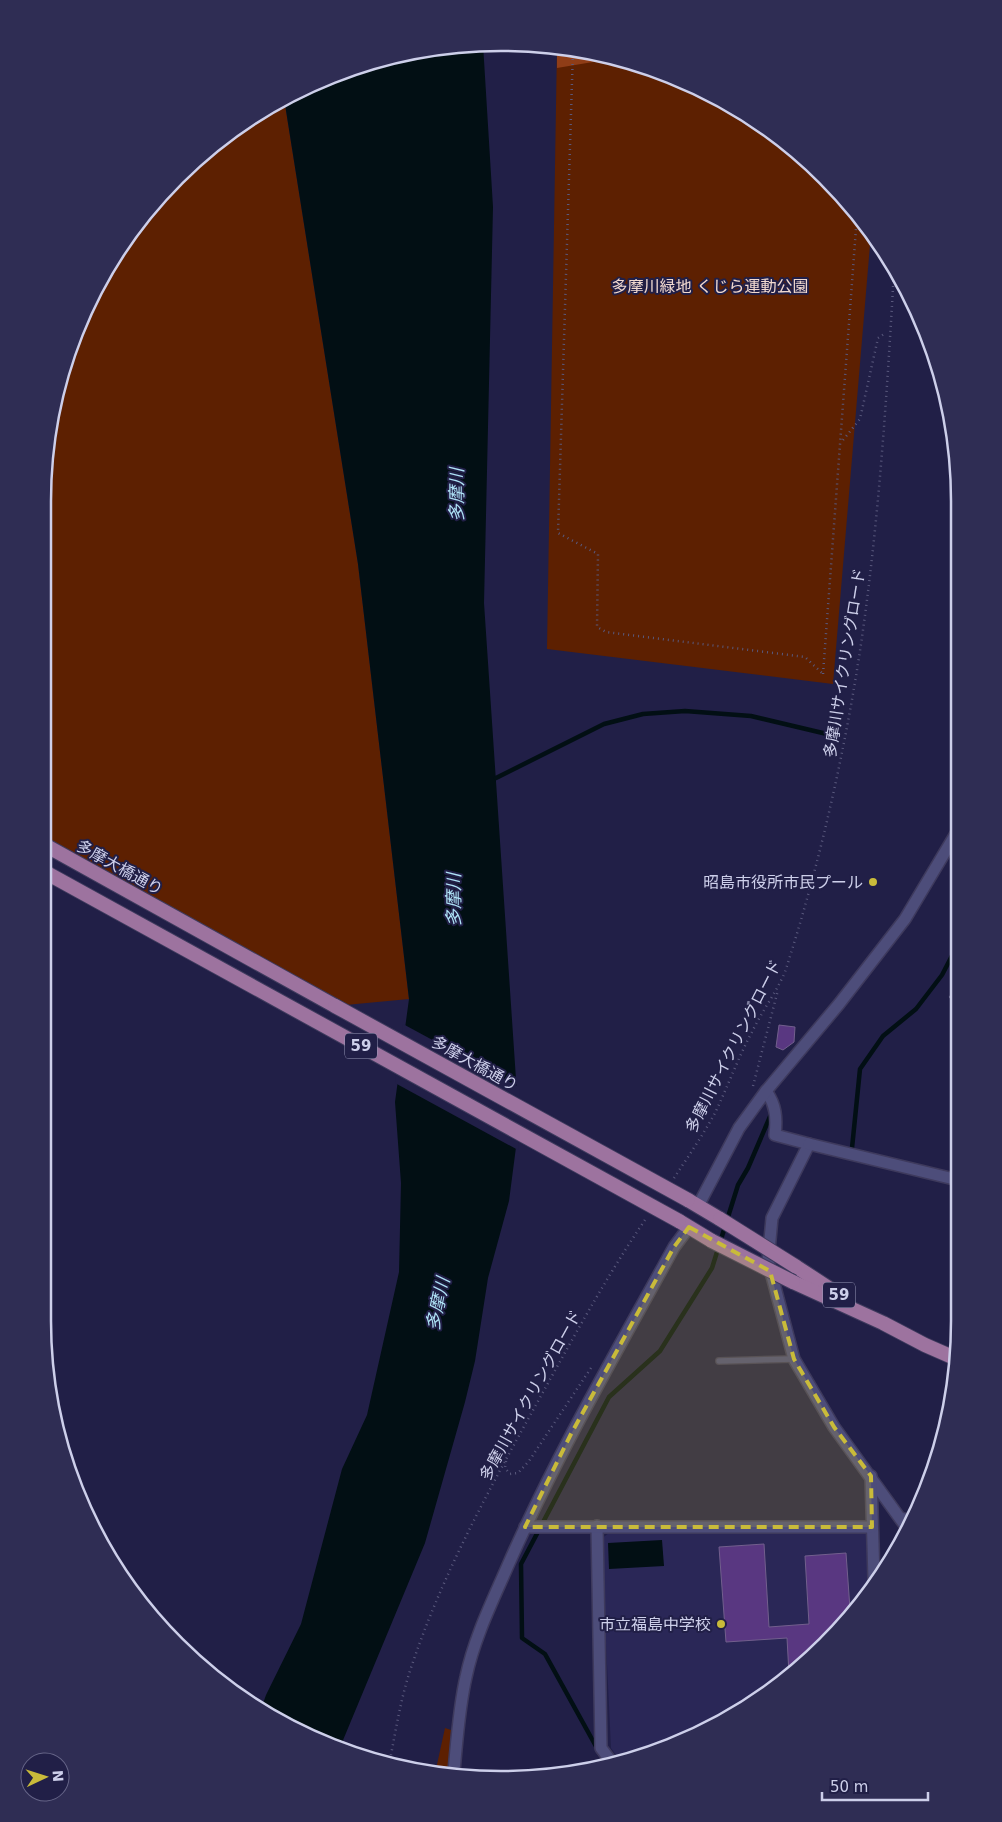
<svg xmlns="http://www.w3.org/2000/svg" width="1002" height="1822" font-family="'DejaVu Sans','Noto Sans JP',sans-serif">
	<rect width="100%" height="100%" fill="#211f47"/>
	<path fill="#2a2757" d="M869,1530L871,1583L804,1666L677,1744L618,1758L611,1748L601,1539L609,1533Z"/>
	<g fill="#5d2001">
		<path d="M557,46L648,67L730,104L825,177L871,233L833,684L547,649Z"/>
		<path d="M284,98L358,564L409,999L335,1006L43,844V471L58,382L104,272L156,199L222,137Z"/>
		<path d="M445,1728L451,1730L448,1770L436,1769Z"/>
	</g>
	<path fill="#8f3d17" d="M557,46L611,58V59L557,68Z"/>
	<g fill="#020f14">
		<path d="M471,44H483L493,207L484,603L519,1124L509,1201L488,1278L475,1361L465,1402L425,1543L341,1745L261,1709L266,1695L301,1624L342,1469L367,1415L399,1272L401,1183L395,1102L409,999L358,564L284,98L298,90L382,58Z"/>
		<path d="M662,1540L664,1566L609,1569L608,1543Z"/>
	</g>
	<path fill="#211f47" d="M403,1024L519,1087L521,1124L518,1150L395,1083Z"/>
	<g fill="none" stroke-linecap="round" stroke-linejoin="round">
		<g stroke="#020f14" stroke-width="4.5">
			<path d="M496,778L604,724L643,714L685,711L751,716L827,734"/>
			<path d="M852,1148L860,1069L883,1036L916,1009L942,975L957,946"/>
			<path d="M598,1750L545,1654L522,1638L521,1564L609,1397L660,1351L712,1268L738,1185L748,1168L772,1112"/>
		</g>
	</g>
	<g fill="#593781" stroke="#725f8d">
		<path d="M779,1025L795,1027L794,1042L783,1050L776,1047Z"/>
		<path d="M764,1544L769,1627L809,1624L805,1556L846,1553L850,1609L804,1666L789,1674L787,1638L726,1642L719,1547Z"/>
	</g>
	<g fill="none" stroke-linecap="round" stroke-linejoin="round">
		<g stroke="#3e3a5d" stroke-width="8">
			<g id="service">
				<path d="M719,1361L794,1359"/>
				<path d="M899,1515L912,1518"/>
			</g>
		</g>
		<g stroke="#3e3a5d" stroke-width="14">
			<g id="minor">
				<path d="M766,1091C776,1105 777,1118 775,1135L809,1144L772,1218L768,1261L794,1359L834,1427L907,1528"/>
				<path d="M809,1144L958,1180"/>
				<path d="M698,1206L739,1128L766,1091L839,1004L905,919L957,832"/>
				<path d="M871,1476L874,1579"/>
				<path d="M597,1526L601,1748L610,1760"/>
				<path d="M525,1527H872"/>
				<path d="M454,1771C457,1740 459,1707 466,1677C474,1638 493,1600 509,1563C557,1454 617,1351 674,1247L689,1227"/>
			</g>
		</g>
		<g stroke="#3e3a5d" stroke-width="16">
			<g id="primary">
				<path d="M43,844L335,1006"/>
				<path d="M688,1200L720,1219"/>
				<path d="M679,1221L712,1241"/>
				<path d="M795,1266L844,1298"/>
				<path d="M793,1282L883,1323L925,1345L957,1359"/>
			</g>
		</g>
		<g stroke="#5a597d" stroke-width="2.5" stroke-dasharray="1 4" stroke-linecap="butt">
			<path d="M573,49L558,533L598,554L597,627L606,632L805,657L823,674"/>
			<path d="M843,440L860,419L878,338L884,334"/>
			<path d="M823,674L857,215"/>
			<path d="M949,997L957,996"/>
			<path d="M753,1086L778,990"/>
			<path d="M674,1178C688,1157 703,1135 715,1113C728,1086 738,1058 752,1032C762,1011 776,993 785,972C819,867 845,752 861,644C879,520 887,394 894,270"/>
			<path d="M506,1461L505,1468L510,1474L518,1473L529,1461L593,1365"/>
			<path d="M389,1765C396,1730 401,1695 413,1662C444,1571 491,1486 537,1403C572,1340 606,1277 647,1217"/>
		</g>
		<use href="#service" stroke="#4d4d7a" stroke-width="5.5"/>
		<use href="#minor" stroke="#4d4d7a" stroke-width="11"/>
		<use href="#primary" stroke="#9d739f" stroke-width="14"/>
		<g stroke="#3e3a5d" stroke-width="16" stroke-linecap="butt">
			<g id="primary-bridge">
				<path d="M43,871L679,1221"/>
				<path d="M335,1006L688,1200"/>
				<path d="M720,1219L795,1266"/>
				<path d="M712,1241L793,1282"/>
			</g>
		</g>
		<use href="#primary-bridge" stroke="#9d739f" stroke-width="14"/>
	</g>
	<path fill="#c9bb3a" fill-opacity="0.2" stroke="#c9bb3a" stroke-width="4" stroke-dasharray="10 6" stroke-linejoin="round" d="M689,1227L770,1271L794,1359L834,1427L871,1476L872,1527H525L571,1434L674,1247Z"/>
	<g fill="#c9bb3a" stroke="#211f47" stroke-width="2">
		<circle cx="873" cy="882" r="5"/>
		<circle cx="721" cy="1624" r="5"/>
	</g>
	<g text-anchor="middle" stroke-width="4" stroke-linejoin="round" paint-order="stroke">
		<g fill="#211f47" stroke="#999ab9" stroke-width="1">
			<rect x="345" y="1033.5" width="32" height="25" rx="4"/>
			<rect x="823" y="1282.5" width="32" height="25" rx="4"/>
		</g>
		<g font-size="15" font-weight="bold" fill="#cdcfea">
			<text x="361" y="1051">59</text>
			<text x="839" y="1300">59</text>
		</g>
		<g font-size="16" fill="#f2dad0" stroke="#211f47">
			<text x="710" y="292">多摩川緑地 くじら運動公園</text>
		</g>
		<g font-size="16" fill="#cdcfea" stroke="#211f47">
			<text transform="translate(844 663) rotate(-81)" y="6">多摩川サイクリングロード</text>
			<text transform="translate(120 867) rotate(29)" y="6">多摩大橋通り</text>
			<text transform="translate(733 1046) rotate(-63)" y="6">多摩川サイクリングロード</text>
			<text transform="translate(475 1063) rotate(29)" y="6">多摩大橋通り</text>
			<text transform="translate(530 1395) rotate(-61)" y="6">多摩川サイクリングロード</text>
		</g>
		<g font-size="16" fill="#cdcfea" stroke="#211f47" text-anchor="end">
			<text x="863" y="888">昭島市役所市民プール</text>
			<text x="711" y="1630">市立福島中学校</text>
		</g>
		<g font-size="18" font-style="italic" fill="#afe3f7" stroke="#211f47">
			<text transform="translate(457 495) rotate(-90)" y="6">多摩川</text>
			<text transform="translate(454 900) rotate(-90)" y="6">多摩川</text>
			<text transform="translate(438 1304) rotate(-78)" y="6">多摩川</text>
		</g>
	</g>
	<path d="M0 0H1002V1822H0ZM501 51H501A450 450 0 0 1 951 501V1321A450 450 0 0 1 501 1771H501A450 450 0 0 1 51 1321V501A450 450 0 0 1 501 51Z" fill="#2f2d54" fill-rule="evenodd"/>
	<path fill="none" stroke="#cdcfea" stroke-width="2.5" d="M501 51H501A450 450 0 0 1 951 501V1321A450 450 0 0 1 501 1771H501A450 450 0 0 1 51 1321V501A450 450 0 0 1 501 51Z"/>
	<g transform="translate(45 1777) rotate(86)"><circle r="24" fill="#211f47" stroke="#666588"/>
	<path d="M0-4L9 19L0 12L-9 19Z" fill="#c9bb3a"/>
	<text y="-8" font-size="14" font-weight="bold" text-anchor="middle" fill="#cdcfea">N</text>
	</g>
	<path d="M822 1792v8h106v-8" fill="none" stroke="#cdcfea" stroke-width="2.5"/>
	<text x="830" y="1792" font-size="15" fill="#cdcfea" stroke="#211f47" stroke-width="4" paint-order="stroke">50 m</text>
</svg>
